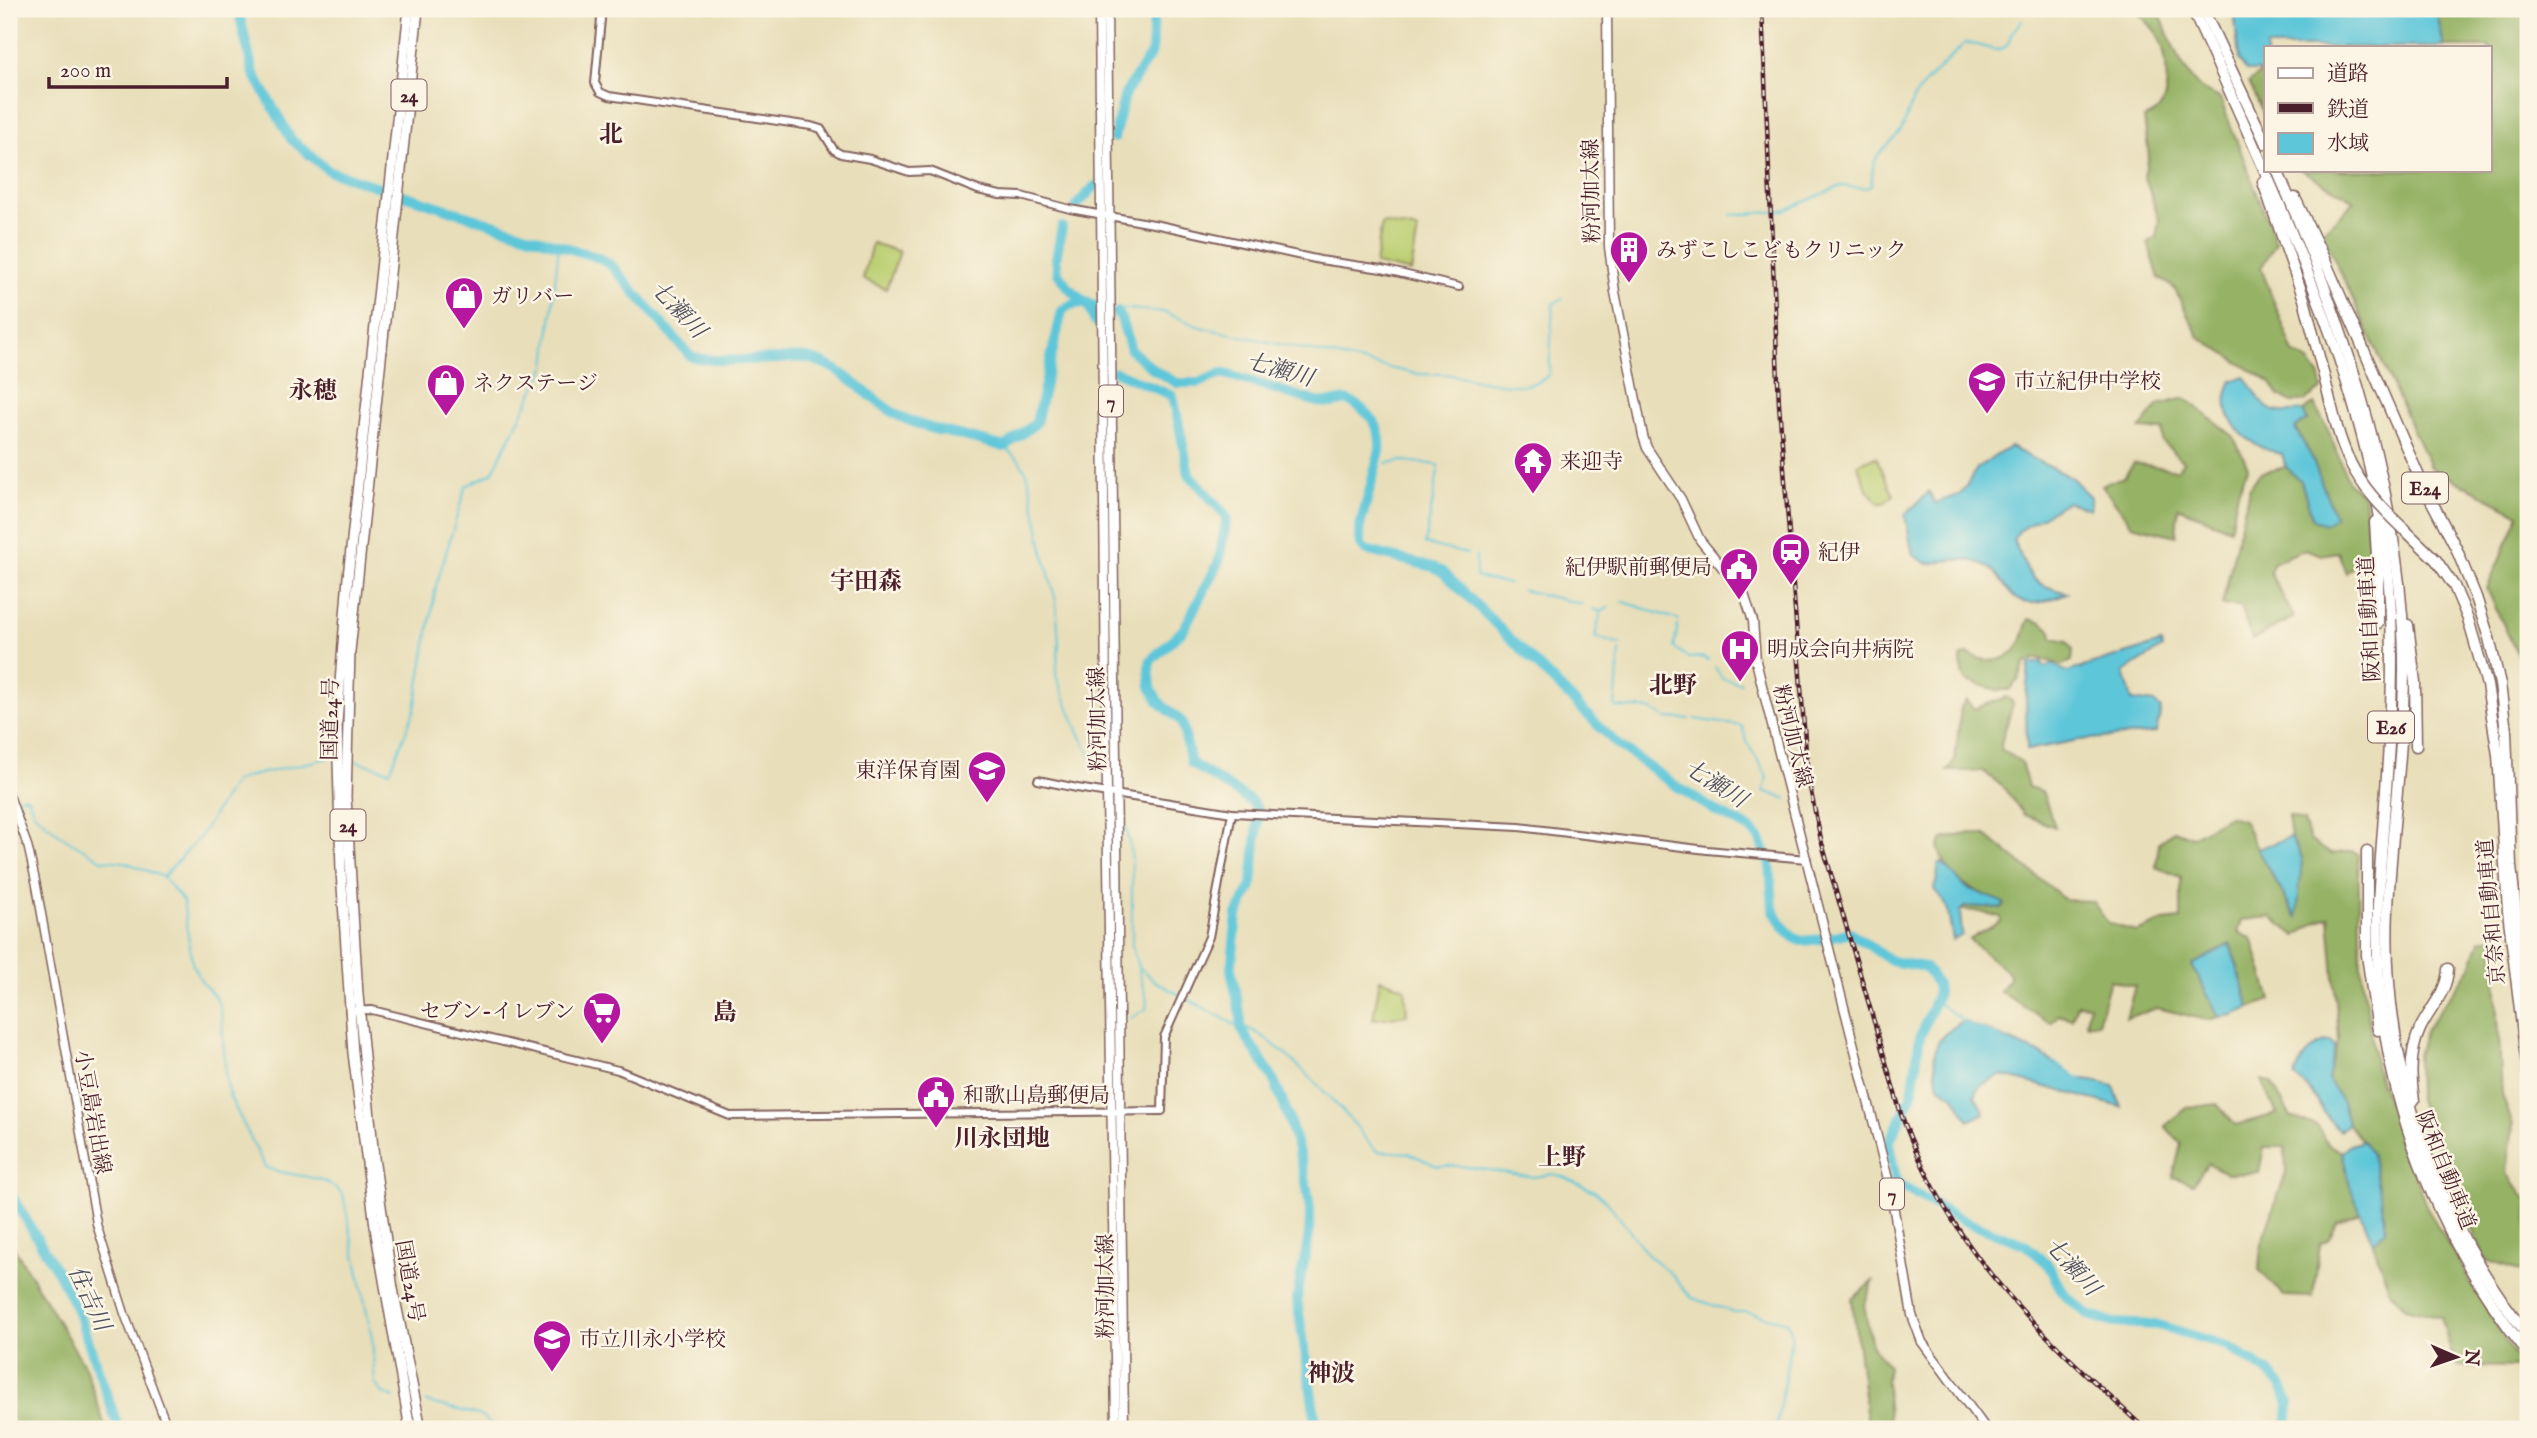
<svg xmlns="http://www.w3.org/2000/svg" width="2537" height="1438" font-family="'IM FELL English','Noto Serif JP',serif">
	<rect width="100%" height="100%" fill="#fcf5e5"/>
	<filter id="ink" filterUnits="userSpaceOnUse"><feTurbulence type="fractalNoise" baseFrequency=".0143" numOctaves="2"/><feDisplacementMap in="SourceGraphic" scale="14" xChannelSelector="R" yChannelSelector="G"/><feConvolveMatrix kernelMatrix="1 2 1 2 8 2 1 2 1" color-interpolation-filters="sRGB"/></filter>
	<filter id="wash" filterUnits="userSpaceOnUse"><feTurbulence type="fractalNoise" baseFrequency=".00686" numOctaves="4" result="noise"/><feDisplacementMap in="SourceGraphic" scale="28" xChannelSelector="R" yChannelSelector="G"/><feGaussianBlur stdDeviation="1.57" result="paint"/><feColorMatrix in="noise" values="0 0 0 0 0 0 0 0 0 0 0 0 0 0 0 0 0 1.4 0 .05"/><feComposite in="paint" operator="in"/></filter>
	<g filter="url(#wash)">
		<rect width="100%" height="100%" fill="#e8deb9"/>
		<g fill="#bccf73" stroke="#83774f" stroke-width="2">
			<path d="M1382,223L1418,230L1411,272L1375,264Z"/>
			<path d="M872,243L900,252L886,289L863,279Z"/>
			<path d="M1876,457L1894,495L1884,503H1879L1868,491L1857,464Z"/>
			<path d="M1380,979L1405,988L1407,1015L1373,1019Z"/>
		</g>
		<g fill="#95b265" stroke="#706848" stroke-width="2">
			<path d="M2134,9H2158C2168,34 2180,69 2200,88C2205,92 2214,95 2220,98L2276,242L2261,268L2294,353L2310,363L2320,377L2322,389L2305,401L2291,402L2279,396L2271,383L2199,337L2174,288L2159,278L2148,243L2156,237L2159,219L2144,175L2149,157L2144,118C2149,116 2155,114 2158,110C2172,96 2167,50 2157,34C2151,25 2142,17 2134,9Z"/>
			<path d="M2436,9H2528V853L2522,665L2487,589L2519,514L2430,467L2322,232L2355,201L2301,170H2490V47H2444Z"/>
			<path d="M2266,71V118L2249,83L2261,72Z"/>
			<path d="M2185,398L2233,436L2248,467L2238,492L2230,529L2178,507L2176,536L2132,525L2102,485L2124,477L2134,463L2177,470L2183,462L2162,441L2163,430L2140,429L2159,405Z"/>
			<path d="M2314,404L2329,432L2349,484L2364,495L2369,551L2346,573L2338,552L2321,555L2305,549L2273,563L2270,573L2294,617L2252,640L2241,606L2222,605L2249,489L2260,473L2286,467L2301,481L2313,520L2335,517L2311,456L2295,427L2307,420L2303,411Z"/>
			<path d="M2029,619L2042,623L2051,630L2052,638L2067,641L2073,650L2072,661L2062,665L2037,658L2025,663L2019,679L2009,690H1997L1966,681L1962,674L1961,657L1968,654C1987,664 2011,664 2021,641C2025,633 2025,626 2029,619Z"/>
			<path d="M2006,697L2013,702C2011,718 2001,732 2001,749L2021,762L2028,787L2042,791L2055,827L2024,815L2003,787L1983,771H1947L1955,760L1961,707L1966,700L1974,709Z"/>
			<path d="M2229,816L2243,820L2257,849L2296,917L2302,858L2291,837L2288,816L2304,821L2310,840L2331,854L2352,851L2358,854L2361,969L2376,1069L2427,1208L2521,1367L2455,1366L2441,1317L2405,1308L2389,1290L2373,1243L2386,1228L2371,1153L2348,1124L2342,1102L2327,1079L2339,1038L2329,917L2318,921L2296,936L2271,917L2242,920L2238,933L2252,938L2271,1000L2250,1008L2231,945L2192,965L2219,1017L2207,1020L2157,1008L2126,1018L2135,986L2110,980L2098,1023L2086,1024L2089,1005L2077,1004L2072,1019L2058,1015L2051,1023L1999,991L2010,979V974L1969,940L2001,921V917L1975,911L1960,910L1965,906L2002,908L2004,904C1974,890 1947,882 1938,847L1943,839L1972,833L1986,835L2066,900L2092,901L2108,923L2137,932L2163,921L2181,919V877L2156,867L2159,843L2174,830L2192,837Z"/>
			<path d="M2494,937L2502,1095L2513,1125L2507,1172L2528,1202V1274L2485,1260L2418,1100L2417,1054L2426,1029L2471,967L2480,940Z"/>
			<path d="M2261,1080L2271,1082L2291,1117L2317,1126L2327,1144L2342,1152L2351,1189L2361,1213L2337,1222L2329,1239L2320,1244L2313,1297L2284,1296L2259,1270L2261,1244L2286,1173L2285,1147H2264L2259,1173L2227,1174L2208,1163L2193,1184L2173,1177L2181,1144L2165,1126L2187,1108L2217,1104L2235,1125L2277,1114Z"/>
			<path d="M9,1239L85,1367L106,1429H9Z"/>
			<path d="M1874,1280L1864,1305L1872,1346L1888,1366L1886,1381L1890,1429H1868L1852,1299Z"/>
		</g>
		<g fill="#5dc6d9" stroke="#547282" stroke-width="2">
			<path d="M2234,9H2436L2444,47H2266V71H2246L2239,60Z"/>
			<path d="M2245,376C2266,407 2263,416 2303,411L2307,420L2295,428L2311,456L2335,517L2326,524L2313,520L2301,481L2286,467L2282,454C2248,447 2213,418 2232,381Z"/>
			<path d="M2010,447L2072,478L2090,497V509L2067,502L2019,531L2013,540C2032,576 2025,582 2067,593C2054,598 2035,607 2020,601C2008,596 2003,581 1995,573C1978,555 1948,559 1928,564L1913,555L1905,515L1929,492L1935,503L1961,494L1978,467Z"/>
			<path d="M2161,643L2162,648L2124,672L2132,700L2155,703L2161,709L2156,733L2079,740L2027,750L2026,697L2029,664L2042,662L2044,667L2053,664L2067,672Z"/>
			<path d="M2291,837L2302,858L2297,918L2257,849Z"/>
			<path d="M1942,863L1967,888L2004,903L2002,908L1965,906L1960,911L1962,935L1953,940L1947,907L1935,889L1939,864Z"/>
			<path d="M2230,944L2250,1008L2233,1015L2219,1017L2192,965Z"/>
			<path d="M1963,1021L2039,1053L2076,1077L2114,1086L2121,1107L2001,1075L1979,1086L1975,1096L1984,1113L1969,1121L1954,1096L1938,1086C1932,1049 1930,1042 1963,1021Z"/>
			<path d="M2331,1041L2335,1046L2328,1079L2342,1102L2348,1124L2339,1130C2319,1113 2318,1092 2295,1077C2298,1062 2314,1042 2331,1041Z"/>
			<path d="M2363,1141L2371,1153L2385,1219L2386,1229L2373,1243L2351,1189L2342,1152L2350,1145Z"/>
		</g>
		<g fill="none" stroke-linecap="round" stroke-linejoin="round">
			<g stroke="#5dc6d9" stroke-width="2">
				<path d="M1732,215L1783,211L1841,186L1867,188L1871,185C1873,147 1883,155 1901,130C1908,120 1908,109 1913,100C1926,78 1948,61 1965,43C1980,42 1996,57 2007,45C2008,44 2011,36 2011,34C2014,30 2018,25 2022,21"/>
				<path d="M1076,292L1096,303"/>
				<path d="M1117,308L1164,312L1200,327L1417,374C1429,375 1440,373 1451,375C1476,378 1530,397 1549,374L1553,304L1563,298"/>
				<path d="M1004,447L1019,460L1027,473L1031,489L1044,555L1056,601L1059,644L1056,676L1079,733L1099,771"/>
				<path d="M1386,463L1404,461L1439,465L1425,544L1467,554"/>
				<path d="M1476,556V577L1509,584"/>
				<path d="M1522,590L1582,604"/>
				<path d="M1621,601L1679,620"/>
				<path d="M1593,609L1601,612L1595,637L1621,645"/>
				<path d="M1601,612L1608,607"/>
				<path d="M1678,625L1674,647L1688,658L1702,657L1708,660"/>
				<path d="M1620,650L1615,707L1650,709L1666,718L1689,719"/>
				<path d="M1715,667L1722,678L1741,683"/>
				<path d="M1695,719L1742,726L1747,742L1767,776L1764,791L1787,799"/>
				<path d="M353,760L390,771L415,709L436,586L466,486L492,473L546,366L559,245"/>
				<path d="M13,800L24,796L28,798L34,813L60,835L102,860L125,862L163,877L183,901L192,963L202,982L217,999L221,1010L226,1079L230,1097L265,1167C291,1179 324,1171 343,1195L372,1338L375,1384L383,1393L394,1398"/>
				<path d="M1126,827L1132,859V945L1147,1001L1146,1009L1131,1018"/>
				<path d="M163,877L200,837L234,782L246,777L328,758"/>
				<path d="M1140,968L1156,982L1241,1028"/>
				<path d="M1935,1001L1963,1021L2005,1040"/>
				<path d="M1241,1026C1271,1032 1334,1101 1356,1126C1363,1135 1368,1144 1377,1151L1409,1153L1437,1166H1462L1534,1177L1552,1174L1564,1177L1594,1191L1608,1203L1649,1256L1670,1273L1692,1298L1734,1312H1747L1788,1322L1792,1335L1776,1429"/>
				<path d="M2054,1062L2076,1077L2082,1078"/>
				<path d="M426,1402L479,1415L498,1429"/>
			</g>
			<g stroke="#5dc6d9" stroke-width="10">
				<path d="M238,9L253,72L291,139L329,171L599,258L612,266L690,356C718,364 750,359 780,359C788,358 798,357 807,358C844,365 869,401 901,417C932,432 971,436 1004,447L1036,423L1062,311C1072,301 1081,303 1095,306"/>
				<path d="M1114,138L1125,94L1152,52L1154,9"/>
				<path d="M1077,205L1095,186"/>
				<path d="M1062,227L1056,258L1058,273L1068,287L1088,305L1095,322"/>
				<path d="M1116,313L1120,315L1131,350L1154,370L1177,383H1199L1222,373L1317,402L1331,403L1347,400C1369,410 1382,426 1380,450L1359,530L1361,545L1365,550L1433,567L1444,573L1617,744L1673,784L1717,812L1749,828L1759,838L1770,863L1773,909L1783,926L1793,937L1801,941L1823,939L1850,932L1891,961L1925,967L1937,984L1938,993L1920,1036L1912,1094L1889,1143L1896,1179L1901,1186L1966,1222L2024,1244L2047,1263L2064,1295L2089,1315L2113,1323L2158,1325L2228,1346L2269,1373L2282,1386L2289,1404L2287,1429"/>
				<path d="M1116,372L1173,396L1189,474L1227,517L1219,561L1187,623L1183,630L1151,660L1149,667L1151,687L1158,701L1182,722L1191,763L1252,802L1259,811L1252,884L1237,915L1232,962L1231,970L1241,1018V1028C1251,1047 1266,1064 1275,1083C1289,1114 1309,1180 1310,1214C1311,1243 1300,1271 1297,1300L1317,1429"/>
				<path d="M9,1191L58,1273L77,1310L119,1429"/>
			</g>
		</g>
	</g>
	<g filter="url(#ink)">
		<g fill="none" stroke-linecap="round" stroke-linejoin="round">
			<g stroke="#81625d" stroke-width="10">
				<g id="tertiary">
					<path d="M598,9L601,19L595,83L600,92L609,96L811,126L821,129L834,150L841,154L870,159L909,172L930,171L978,190L1000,195L1021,196L1070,209L1159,225L1320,260L1382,269L1459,287"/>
					<path d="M1038,780L1077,788L1232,813L1519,827L1707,850L1807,859"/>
					<path d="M349,1011L372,1010L618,1070L730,1116L1162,1111L1164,1037L1209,937L1232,813"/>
				</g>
			</g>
			<g stroke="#81625d" stroke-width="10">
				<path id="secondary" d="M9,794L28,847L36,883L97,1226L125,1315L168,1429"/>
			</g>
			<g stroke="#81625d" stroke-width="11">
				<g id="primary">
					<path d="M1099,9L1107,791L1116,1429"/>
					<path d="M1107,9L1124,1429"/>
					<path d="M1607,9L1609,247L1615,292L1643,436L1647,448L1681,499L1700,540L1744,594L1753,621L1756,661L1766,702L1890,1187L1912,1315L1922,1342L1986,1429"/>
				</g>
			</g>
			<g stroke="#81625d" stroke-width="12">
				<g id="trunk">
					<path d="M409,9L348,577L337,723L341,871L353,1053L376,1234L410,1429"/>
					<path d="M418,9L350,651L346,797L358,995L374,1158L393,1289L421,1429"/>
				</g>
			</g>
			<g stroke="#81625d" stroke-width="13">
				<g id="motorway">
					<path d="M2192,9C2218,64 2243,121 2268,178C2321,299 2369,424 2386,557C2401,674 2384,788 2378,905C2371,1070 2426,1224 2528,1353"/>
					<path d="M2203,9L2266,144"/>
					<path d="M2277,170C2339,312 2390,459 2402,615C2410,714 2392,811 2388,909C2381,1061 2432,1216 2528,1335"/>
					<path d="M2263,182L2304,299L2325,380"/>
					<path d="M2295,198L2326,263L2421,481L2456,548L2476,597L2489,638L2500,684L2506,731L2511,866L2528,1024"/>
					<path d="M2375,522L2378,573V623"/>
					<path d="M2405,530L2436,560L2454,586L2468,619L2487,685L2498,755L2508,911L2528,1075"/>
					<path d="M2408,625L2415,682L2416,746"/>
					<path d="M2367,851V955L2378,1030"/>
					<path d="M2414,1100C2410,1077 2410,1051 2420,1029C2430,1008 2447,993 2448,969"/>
				</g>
			</g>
			<use href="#tertiary" stroke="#fff" stroke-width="6"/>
			<use href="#secondary" stroke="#fff" stroke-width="7"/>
			<use href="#primary" stroke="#fff" stroke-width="8"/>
			<use href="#trunk" stroke="#fff" stroke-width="9"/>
			<use href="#motorway" stroke="#fff" stroke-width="10"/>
			<g stroke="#4a1f2b" stroke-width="4.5">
				<path id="rail" d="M1762,9L1779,404L1808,778L1821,840L1901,1114C1953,1257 2037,1329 2145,1429"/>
			</g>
			<use href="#rail" stroke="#fcf5e5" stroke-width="2" stroke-dasharray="5" stroke-linecap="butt"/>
			<g stroke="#81625d" stroke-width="13" stroke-linecap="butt">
				<path id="motorway-bridge" d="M2325,380C2343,455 2348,476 2405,530"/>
			</g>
			<use href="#motorway-bridge" stroke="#fff" stroke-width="10"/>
		</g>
	</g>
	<defs>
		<g id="building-pin" transform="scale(2.0125)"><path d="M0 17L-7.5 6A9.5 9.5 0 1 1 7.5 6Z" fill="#b5179e" stroke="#fcf5e5"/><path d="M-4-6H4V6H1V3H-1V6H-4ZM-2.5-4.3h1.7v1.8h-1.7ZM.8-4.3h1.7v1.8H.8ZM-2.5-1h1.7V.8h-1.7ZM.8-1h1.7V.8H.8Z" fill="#fff"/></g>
		<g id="shop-pin" transform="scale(2.0125)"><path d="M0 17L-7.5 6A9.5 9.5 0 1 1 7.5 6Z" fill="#b5179e" stroke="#fcf5e5"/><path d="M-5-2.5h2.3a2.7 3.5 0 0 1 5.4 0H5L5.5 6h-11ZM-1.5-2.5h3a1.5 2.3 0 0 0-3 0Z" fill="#fff"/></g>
		<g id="school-pin" transform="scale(2.0125)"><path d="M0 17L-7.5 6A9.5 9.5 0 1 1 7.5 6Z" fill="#b5179e" stroke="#fcf5e5"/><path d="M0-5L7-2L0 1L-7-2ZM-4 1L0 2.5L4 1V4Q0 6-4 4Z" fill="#fff"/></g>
		<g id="temple-pin" transform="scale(2.0125)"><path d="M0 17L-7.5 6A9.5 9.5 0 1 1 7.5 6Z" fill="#b5179e" stroke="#fcf5e5"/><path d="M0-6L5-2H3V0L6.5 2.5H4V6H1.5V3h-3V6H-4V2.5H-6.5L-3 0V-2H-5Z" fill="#fff"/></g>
		<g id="station-pin" transform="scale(2.0125)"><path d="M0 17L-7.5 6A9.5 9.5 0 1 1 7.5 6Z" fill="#b5179e" stroke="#fcf5e5"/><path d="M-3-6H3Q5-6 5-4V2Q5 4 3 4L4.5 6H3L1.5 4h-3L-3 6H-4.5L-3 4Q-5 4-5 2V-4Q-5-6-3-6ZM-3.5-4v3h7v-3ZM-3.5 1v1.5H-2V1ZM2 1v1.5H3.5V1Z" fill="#fff"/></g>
		<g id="civic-pin" transform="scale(2.0125)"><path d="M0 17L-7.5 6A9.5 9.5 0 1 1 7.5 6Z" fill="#b5179e" stroke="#fcf5e5"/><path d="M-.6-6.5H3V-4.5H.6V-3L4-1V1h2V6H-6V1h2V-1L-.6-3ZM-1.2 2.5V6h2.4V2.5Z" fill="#fff"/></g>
		<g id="hospital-pin" transform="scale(2.0125)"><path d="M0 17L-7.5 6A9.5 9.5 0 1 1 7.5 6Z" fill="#b5179e" stroke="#fcf5e5"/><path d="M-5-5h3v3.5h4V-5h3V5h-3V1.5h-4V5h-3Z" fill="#fff"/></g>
		<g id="supermarket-pin" transform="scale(2.0125)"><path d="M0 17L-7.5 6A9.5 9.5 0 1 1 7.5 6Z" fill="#b5179e" stroke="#fcf5e5"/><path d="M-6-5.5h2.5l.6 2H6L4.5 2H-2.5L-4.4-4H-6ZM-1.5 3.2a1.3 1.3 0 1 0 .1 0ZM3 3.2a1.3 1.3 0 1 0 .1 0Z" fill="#fff"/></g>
	</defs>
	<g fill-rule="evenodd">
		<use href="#building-pin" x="1629" y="250"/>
		<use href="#shop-pin" x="464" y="296"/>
		<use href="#school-pin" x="1987" y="381"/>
		<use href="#shop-pin" x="446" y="383"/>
		<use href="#temple-pin" x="1533" y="461"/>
		<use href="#station-pin" x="1791" y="552"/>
		<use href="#civic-pin" x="1739" y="567"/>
		<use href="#hospital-pin" x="1740" y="649"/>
		<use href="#school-pin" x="987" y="770"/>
		<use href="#supermarket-pin" x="602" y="1011"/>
		<use href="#civic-pin" x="936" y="1095"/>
		<use href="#school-pin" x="552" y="1339"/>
	</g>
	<g text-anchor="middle" stroke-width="5" stroke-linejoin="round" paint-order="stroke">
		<g fill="#fcf5e5" stroke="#7f5f63" stroke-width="2">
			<rect x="391.5" y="79.5" width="35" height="31" rx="5"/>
			<rect x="1099" y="385.5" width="24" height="31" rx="5"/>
			<rect x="2402" y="472.5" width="46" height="31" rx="5"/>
			<rect x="2368" y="711.5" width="46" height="31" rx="5"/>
			<rect x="330.5" y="809.5" width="35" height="31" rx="5"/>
			<rect x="1880" y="1178.5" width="24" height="31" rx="5"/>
		</g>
		<g font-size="19" font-weight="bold" fill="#4a1f2b">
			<text x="409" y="102">24</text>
			<text x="1111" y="408">7</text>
			<text x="2425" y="495">E24</text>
			<text x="2391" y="734">E26</text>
			<text x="348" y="832">24</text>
			<text x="1892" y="1201">7</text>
		</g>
		<g font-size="21" fill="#4a1f2b" stroke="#fcf5e5">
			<text transform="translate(1591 191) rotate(-91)" y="7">粉河加太線</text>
			<text transform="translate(2369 619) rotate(-93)" y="7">阪和自動車道</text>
			<text transform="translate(330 719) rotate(-89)" y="7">国道24号</text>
			<text transform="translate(1097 719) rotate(-91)" y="7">粉河加太線</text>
			<text transform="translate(1793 736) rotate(76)" y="7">粉河加太線</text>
			<text transform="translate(2491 912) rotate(-95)" y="7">京奈和自動車道</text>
			<text transform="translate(93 1112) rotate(80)" y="7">小豆島岩出線</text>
			<text transform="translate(2446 1170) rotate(68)" y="7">阪和自動車道</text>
			<text transform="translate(410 1281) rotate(80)" y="7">国道24号</text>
			<text transform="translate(1105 1286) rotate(-90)" y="7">粉河加太線</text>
		</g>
		<g font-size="21" fill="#4a1f2b" stroke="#fcf5e5" text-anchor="start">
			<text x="1656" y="257">みずこしこどもクリニック</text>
			<text x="491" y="303">ガリバー</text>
			<text x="2014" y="388">市立紀伊中学校</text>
			<text x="473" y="390">ネクステージ</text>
			<text x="1560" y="468">来迎寺</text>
			<text x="1818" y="559">紀伊</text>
			<text x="1712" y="574" text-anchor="end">紀伊駅前郵便局</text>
			<text x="1767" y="656">明成会向井病院</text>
			<text x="960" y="777" text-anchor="end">東洋保育園</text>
			<text x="575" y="1018" text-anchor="end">セブン-イレブン</text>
			<text x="963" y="1102">和歌山島郵便局</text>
			<text x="579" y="1346">市立川永小学校</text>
		</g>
		<g font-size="23" font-style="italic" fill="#50515f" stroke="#fcf5e5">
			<text transform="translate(679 309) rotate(47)" y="8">七瀬川</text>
			<text transform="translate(1280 369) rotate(16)" y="8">七瀬川</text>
			<text transform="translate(1716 783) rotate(32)" y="8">七瀬川</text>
			<text transform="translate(2073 1266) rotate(48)" y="8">七瀬川</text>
			<text transform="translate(90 1298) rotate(65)" y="8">住吉川</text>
		</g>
		<g font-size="24" font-weight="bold" fill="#4a1f2b" stroke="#fcf5e5">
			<text x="611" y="142">北</text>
			<text x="313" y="398">永穂</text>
			<text x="866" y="589">宇田森</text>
			<text x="1673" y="693">北野</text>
			<text x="725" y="1020">島</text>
			<text x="1002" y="1146">川永団地</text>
			<text x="1562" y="1165">上野</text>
			<text x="1331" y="1381">神波</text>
		</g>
	</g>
	<rect width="2537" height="1438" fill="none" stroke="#fcf5e5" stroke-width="35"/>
	<rect x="2264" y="46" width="228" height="126" fill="#fcf5e5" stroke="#b59f9b" stroke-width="2"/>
	<rect x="2278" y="68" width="35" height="10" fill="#ffffff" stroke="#b59f9b" stroke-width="2"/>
	<text x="2327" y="80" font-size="21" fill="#4a1f2b">道路</text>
	<rect x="2278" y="103" width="35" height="10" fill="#4a1f2b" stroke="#b59f9b" stroke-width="2"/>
	<text x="2327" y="116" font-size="21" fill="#4a1f2b">鉄道</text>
	<rect x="2278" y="133" width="35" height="21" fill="#5dc6d9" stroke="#b59f9b" stroke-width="2"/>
	<text x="2327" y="150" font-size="21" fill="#4a1f2b">水域</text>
	<g transform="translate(2456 1357) rotate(92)" stroke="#fcf5e5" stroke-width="5" paint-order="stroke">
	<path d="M0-5L12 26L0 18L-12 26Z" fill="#4a1f2b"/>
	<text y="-10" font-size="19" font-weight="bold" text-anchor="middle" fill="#4a1f2b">N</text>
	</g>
	<path d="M49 77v10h178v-10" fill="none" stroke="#4a1f2b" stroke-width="3.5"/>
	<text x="60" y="77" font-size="21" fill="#4a1f2b" stroke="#fcf5e5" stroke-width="5" paint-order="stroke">200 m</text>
</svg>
